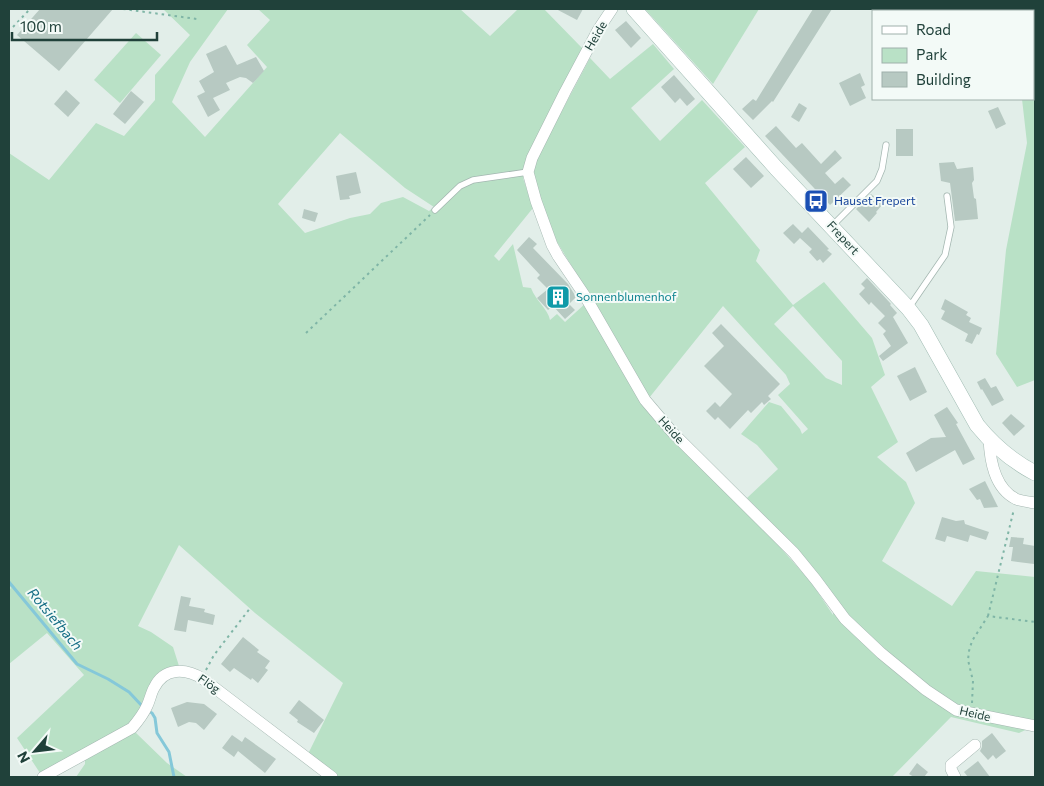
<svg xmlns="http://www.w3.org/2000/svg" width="1044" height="786" font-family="Commissioner,sans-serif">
	<rect width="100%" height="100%" fill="#e2eee9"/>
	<g fill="#b9e1c6" fill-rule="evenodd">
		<path d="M163,9H228L190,62L172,102L205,137L267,67L247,45L270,20L258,9H460L490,36L518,9H544L583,49L524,166L523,178L533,208L494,256L499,261L513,244L523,287L531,288C536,301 548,309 550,320L557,314L565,322L586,303L621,369L811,582L833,615L834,596L772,523L747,498L778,469L757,445L741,434L769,402L781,406L800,429L802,434L808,429L778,395L790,384L786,375L723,306L649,398L614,335L557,242L540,198L533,170L537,158L590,58L610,79L653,44L674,69L631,108L660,141L702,100L745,147L705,183L760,250L756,261L793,305L824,282L872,338L885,375L871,387L898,442L877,457L906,482L915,503L882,561L952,606L976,571L1035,577V723L1032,727L1019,733L951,717L892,777H338L308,754L343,683L255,613L179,545L138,626L151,632L173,647L179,666C139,676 154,696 131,721C125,728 113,732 105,737C83,749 61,761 40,773L17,738L84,675L47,633L9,664V590L11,588L9,585V153L49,180L96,123L124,136L155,100V75L190,35ZM340,133L405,188L434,207L429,211L403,197L381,203L370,214L350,218L305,233L278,204ZM793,306L842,361V385L826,378L774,324Z"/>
		<path d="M645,9H759L713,84Z"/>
		<path d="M986,9H1035V380L1017,387L996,354L1006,250L1027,143L1022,99H1033V11H988Z"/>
		<path d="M136,33L161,55L120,103L94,80Z"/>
		<path d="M135,732L167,763L187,777H76L85,764V760Z"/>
	</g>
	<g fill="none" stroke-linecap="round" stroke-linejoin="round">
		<g stroke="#85c8d9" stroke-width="3">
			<path d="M9,582L77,664L108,679L129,692L143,707"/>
			<path d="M148,711L152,713L155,718L157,733L169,752L174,777"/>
		</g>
	</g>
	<g fill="#b7c9c2">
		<path d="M40,9H113L59,71L17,35Z"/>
		<path d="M556,9H583L577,20Z"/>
		<path d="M813,9H832L773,102L772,101L753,120L742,109L753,99L756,101Z"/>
		<path d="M626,21L641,38L631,48L615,30Z"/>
		<path d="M226,45L237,65L256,57L264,71L253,83L246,78L240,77L226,83L230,90L213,98L220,110L208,117L197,96L205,92L199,81L214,72L206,54Z"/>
		<path d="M860,73L865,85L861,87L866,98L850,106L839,83Z"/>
		<path d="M674,75L695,99L687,106L680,98L675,103L661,87Z"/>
		<path d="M66,90L80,103L68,117L54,104Z"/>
		<path d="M131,91L144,102L125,124L113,114Z"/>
		<path d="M799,103L807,108L799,122L791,117Z"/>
		<path d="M998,107L1006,124L996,129L988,111Z"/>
		<path d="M776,126L796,148L802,143L821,164L835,150L842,158L825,173L835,184L843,177L851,185L830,205L765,136Z"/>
		<rect x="896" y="129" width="17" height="27"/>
		<path d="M746,157L764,176L751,188L733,169Z"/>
		<path d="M954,162L957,169L973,167L974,180L972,183L974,198L976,199L978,219L955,221L950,183L941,181L939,163Z"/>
		<path d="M356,172L361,193L349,196L350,199L340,200L336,176Z"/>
		<path d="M871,194L883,204L876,212L877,213L869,222L856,209Z"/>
		<path d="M304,209L318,213L315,222L302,218Z"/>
		<path d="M793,224L802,233L808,227L829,249L827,250L832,254L823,263L820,259L817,261L809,252L812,249L800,238L794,244L783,233Z"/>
		<path d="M529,237L537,244L533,248L568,284L576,297L569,304L575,310L565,319L553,306L548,310L537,298L548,289L537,278L540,275L517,250Z"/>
		<path d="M867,278L891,304L890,305L897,313L893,317L908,343L883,361L879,356L891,346L883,334L886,331L878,323L885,316L871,302L869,305L859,294L865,288L861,284Z"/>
		<path d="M945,299L968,312L966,315L971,318L969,322L982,328L979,335L977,334L972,344L965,341L968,334L941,319L945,311L941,309Z"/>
		<path d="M721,324L780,384L768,396L771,399L764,405L762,402L751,413L748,410L730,429L718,417L715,420L706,411L715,402L720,407L732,394L704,366L724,346L712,333Z"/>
		<path d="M915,367L927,392L910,401L897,376Z"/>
		<path d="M985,378L991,388L996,386L1004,400L992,406L982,389L981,390L977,382Z"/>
		<path d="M947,407L958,423L956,424L975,459L963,465L955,450L916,472L906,453L931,438L946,437L934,415Z"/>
		<path d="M1011,414L1025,426L1014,436L1002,423Z"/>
		<path d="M985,481L998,507L984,508L980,499L977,500L969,489Z"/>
		<path d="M942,517L956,521L964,520L965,524L989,532L986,540L970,535L968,542L947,536L945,542L935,539Z"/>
		<path d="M1011,537L1024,538L1023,544L1035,546L1034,564L1011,561L1013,547H1009Z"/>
		<path d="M181,596L191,598L189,606L205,609L204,612L215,615L213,625L188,620L186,632L174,630Z"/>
		<path d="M243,637L259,650L257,652L270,661L265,668L268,670L258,683L252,678L251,680L234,668L230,672L221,664Z"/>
		<path d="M299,700L324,720L314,733L297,722L298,720L289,713Z"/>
		<path d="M187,702L204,704L217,714L204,730L196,723L189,722L178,727L171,708Z"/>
		<path d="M992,733L1006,751L996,759L993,755L988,760L980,751L982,747V741Z"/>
		<path d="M232,735L242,742L245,737L276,759L265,773L238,751L234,757L222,748Z"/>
		<path d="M978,761L990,777H968L964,772Z"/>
		<path d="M917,763L928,772L924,777H914L909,774Z"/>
	</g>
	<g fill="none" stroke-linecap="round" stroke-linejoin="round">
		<g stroke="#a4b7b1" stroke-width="7">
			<g id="lane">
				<path d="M435,210L460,186L473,180L528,172"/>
				<path d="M832,226L877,181L882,169L886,145"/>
				<path d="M910,306L945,255L951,227L947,196"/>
			</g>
		</g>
		<g stroke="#a4b7b1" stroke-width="12">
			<g id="street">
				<path d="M612,9L598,30L565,92L532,158L528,172L536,201L552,245L558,256L585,296L645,400L673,433L794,553L816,580L845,619L881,653L926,690L956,710L1035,726"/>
				<path d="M1003,9L1005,11"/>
				<path d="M1033,66L1035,72"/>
				<path d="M989,439C990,460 994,488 1016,499C1021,501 1029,502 1035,503"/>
				<path d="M43,777L132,728C138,721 143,715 147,706C150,700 151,693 154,688C164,667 186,668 203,679L332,777"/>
				<path d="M955,777L951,769V765L975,745"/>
			</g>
		</g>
		<g stroke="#9fbbb2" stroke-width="16">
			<path id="secondary" d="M634,9L776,168L908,308L921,325L977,425C994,446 1012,461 1035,473"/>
		</g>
		<g stroke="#7fb5a6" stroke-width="2" stroke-dasharray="2.5 4" stroke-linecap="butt">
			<path d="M123,9L197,19"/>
			<path d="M13,27L30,9"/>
			<path d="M306,333L430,215"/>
			<path d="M988,616L1014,509"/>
			<path d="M206,670L214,655L251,607"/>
			<path d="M972,703L973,681L968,660L969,651L972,641L988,616L1035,622"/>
		</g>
		<use href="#lane" stroke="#fff" stroke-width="5.5"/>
		<use href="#street" stroke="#fff" stroke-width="11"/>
		<use href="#secondary" stroke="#fff" stroke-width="15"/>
	</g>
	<defs>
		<g id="bus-square" transform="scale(1.25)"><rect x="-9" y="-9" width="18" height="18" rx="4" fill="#1a4fb4" stroke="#f3faf7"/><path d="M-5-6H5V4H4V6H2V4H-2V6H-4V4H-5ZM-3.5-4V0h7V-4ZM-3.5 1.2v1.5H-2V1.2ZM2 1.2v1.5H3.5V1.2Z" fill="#fff"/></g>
		<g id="building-square" transform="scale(1.25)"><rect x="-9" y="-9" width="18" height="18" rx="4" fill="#0f9aa8" stroke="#f3faf7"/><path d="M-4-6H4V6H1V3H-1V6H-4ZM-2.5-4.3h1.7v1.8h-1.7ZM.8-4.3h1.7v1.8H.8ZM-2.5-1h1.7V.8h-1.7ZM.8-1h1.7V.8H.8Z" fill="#fff"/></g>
	</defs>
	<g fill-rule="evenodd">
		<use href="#bus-square" x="816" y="201"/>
		<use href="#building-square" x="558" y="297"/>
	</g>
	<g text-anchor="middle" stroke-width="4" stroke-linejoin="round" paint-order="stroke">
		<g font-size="12" fill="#20413a" stroke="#f3faf7">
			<text transform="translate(596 36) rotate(-60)" y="4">Heide</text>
			<text transform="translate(843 238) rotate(47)" y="4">Frepert</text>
			<text transform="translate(671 430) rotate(48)" y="4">Heide</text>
			<text transform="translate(209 684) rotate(35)" y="4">Flög</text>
			<text transform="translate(975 714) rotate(13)" y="4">Heide</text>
		</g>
		<g font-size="12" fill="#164399" stroke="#f3faf7" text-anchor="start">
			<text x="834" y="205">Hauset Frepert</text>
		</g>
		<g font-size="12" fill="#0d838f" stroke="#f3faf7" text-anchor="start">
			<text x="576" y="301">Sonnenblumenhof</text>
		</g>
		<g font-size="14" font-style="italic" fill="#136c84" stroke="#f3faf7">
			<text transform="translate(55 619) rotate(50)" y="5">Rotsiefbach</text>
		</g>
	</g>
	<rect width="1044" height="786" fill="none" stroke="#20413a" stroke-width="20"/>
	<rect x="872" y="10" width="162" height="90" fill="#f3faf7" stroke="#9fb0ab"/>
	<rect x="882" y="26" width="25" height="8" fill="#ffffff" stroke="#9fb0ab"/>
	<text x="916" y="35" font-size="15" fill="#20413a">Road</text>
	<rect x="882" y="48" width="25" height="15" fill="#b9e1c6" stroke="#9fb0ab"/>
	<text x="916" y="60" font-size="15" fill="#20413a">Park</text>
	<rect x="882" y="72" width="25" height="15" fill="#b7c9c2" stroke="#9fb0ab"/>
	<text x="916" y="85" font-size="15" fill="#20413a">Building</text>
	<g transform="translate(35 751) rotate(242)" stroke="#f3faf7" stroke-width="4" paint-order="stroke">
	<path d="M0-4L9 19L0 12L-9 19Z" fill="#20413a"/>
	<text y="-8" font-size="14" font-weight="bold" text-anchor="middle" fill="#20413a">N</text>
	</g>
	<path d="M12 32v8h145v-8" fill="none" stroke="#20413a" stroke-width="2.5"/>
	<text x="20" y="32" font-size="15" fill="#20413a" stroke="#f3faf7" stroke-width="4" paint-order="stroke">100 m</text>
</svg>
